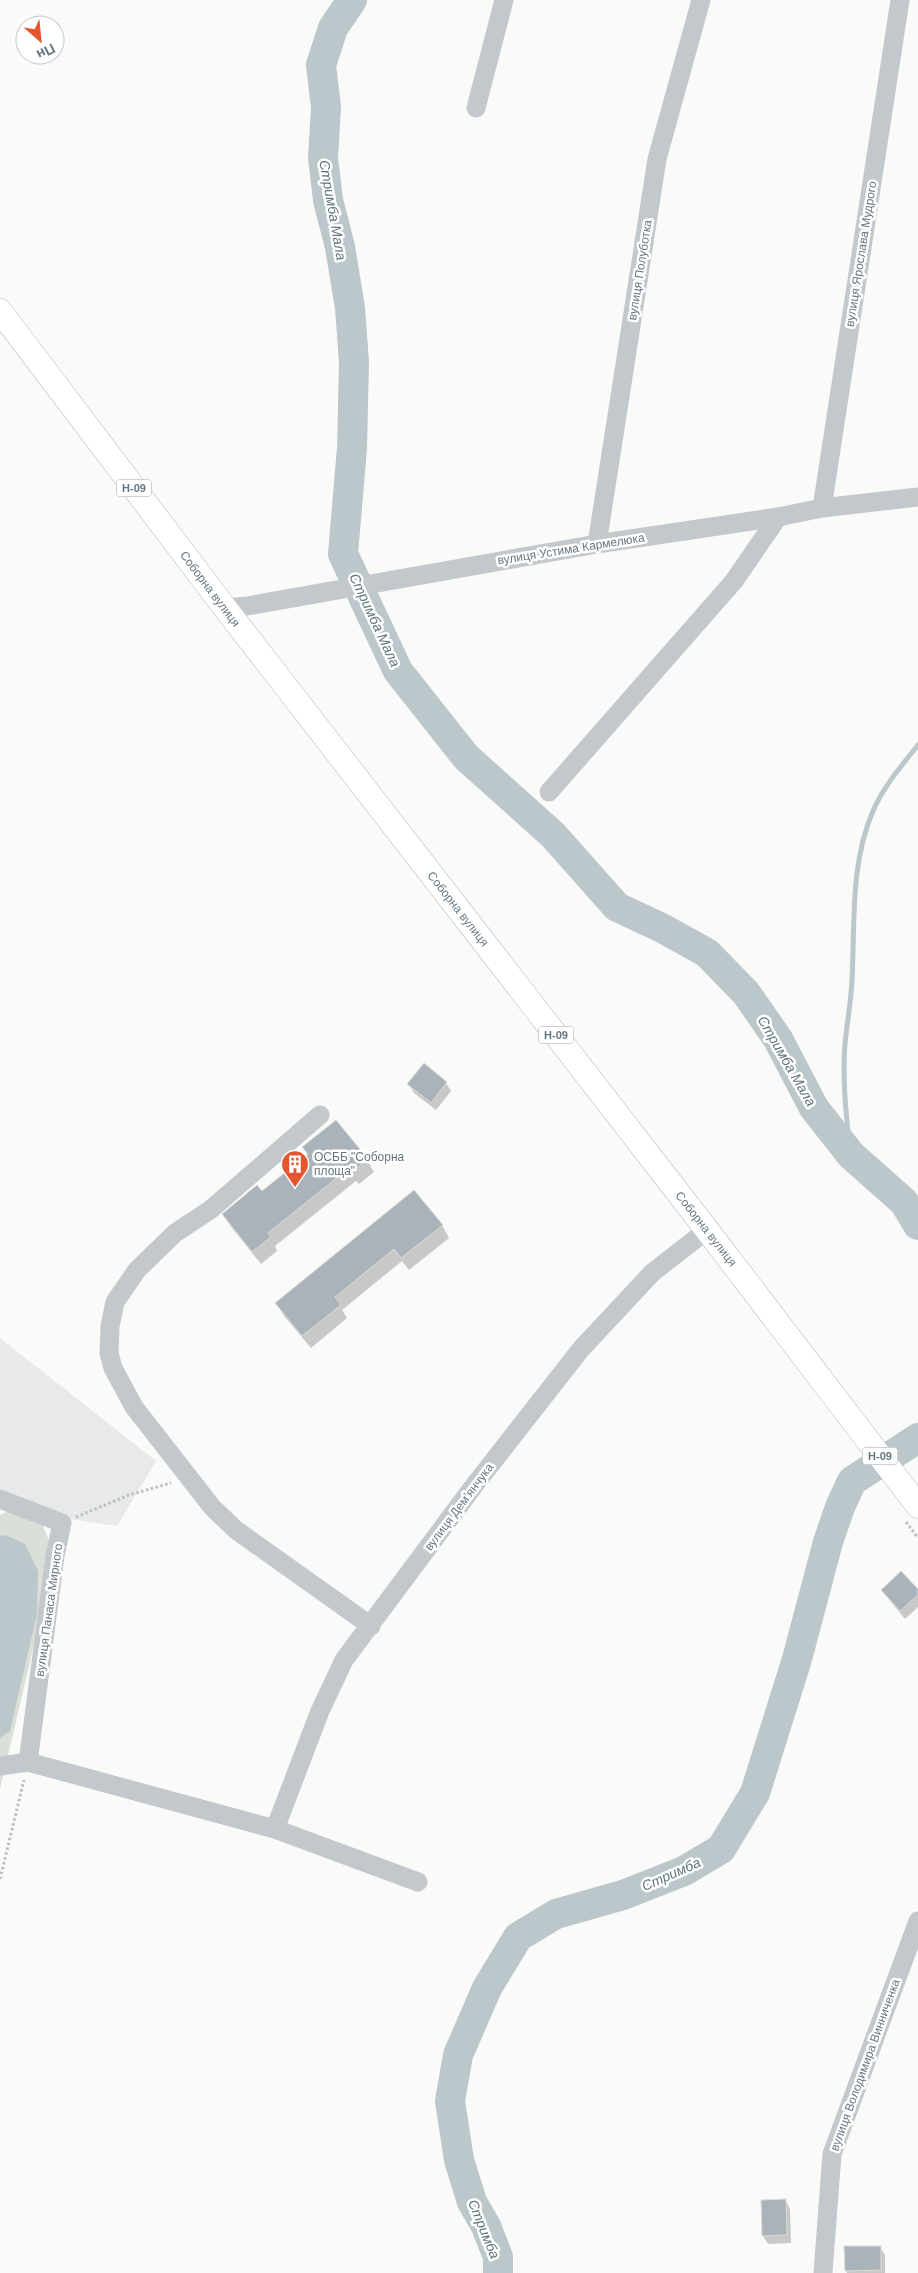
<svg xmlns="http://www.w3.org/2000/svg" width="918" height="2273" font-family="Arial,sans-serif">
	<rect width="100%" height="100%" fill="#fafaf8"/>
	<path fill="#e8e9e9" d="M0,1338L156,1461L117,1526L0,1509Z"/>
	<path fill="#dadfd7" d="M33,1500L55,1556L0,1789V1515Z"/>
	<path fill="#bbc7cb" d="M6,1535L25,1544L38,1571L37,1614L10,1731L0,1738V1536Z"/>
	<g fill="#0003">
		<path d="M446,1083L451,1091L436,1110L414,1093L409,1084Z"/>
		<path d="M336,1121L367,1160L374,1172L359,1184L356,1181L275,1246L277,1251L261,1264L231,1227L224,1215L262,1193L308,1156L303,1147Z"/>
		<path d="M442,1225L449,1238L409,1270L402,1261L342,1310L347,1318L311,1348L284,1316L277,1303Z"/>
		<path d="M882,1591H918V1607L905,1619Z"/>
		<path d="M786,2201L790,2209L791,2243L768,2244L763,2236Z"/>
		<path d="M880,2247L885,2255V2273H847L846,2270Z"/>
	</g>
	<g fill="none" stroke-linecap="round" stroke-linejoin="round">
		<path stroke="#bbc7cb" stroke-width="5" d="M851,1155C846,1119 842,1081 845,1044C847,1023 851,1002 852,980C855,923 850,864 873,811C883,787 902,765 918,745"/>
		<g stroke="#bbc7cb" stroke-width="30">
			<path d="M352,0L333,28L321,65L326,107L323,158L328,200L340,247L350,308L354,362L352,448L343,554L398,671L466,757L553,835L617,907L662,928L707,953L746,993L778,1039L814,1108L851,1155L904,1202L918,1225"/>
			<path d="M498,2273V2257L486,2226L472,2202L459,2160L450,2101L458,2055L487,1988L518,1937L556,1914L623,1895L684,1871L721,1849L755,1793L797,1659L828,1542L840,1507L852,1481L918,1438"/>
		</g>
	</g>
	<g fill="#aab3b9" stroke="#dcdcda">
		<path d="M424,1063L447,1082L431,1103L407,1084Z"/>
		<path d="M336,1120L368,1159L351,1173L348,1169L268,1233L271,1237L252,1252L222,1214L257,1185L262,1191L308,1154L302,1147Z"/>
		<path d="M414,1190L443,1225L401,1258L394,1249L335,1297L341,1305L302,1336L275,1303Z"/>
		<path d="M901,1571L918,1589V1595L900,1611L881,1590Z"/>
		<path d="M786,2199L787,2235L762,2236L761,2200Z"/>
		<path d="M844,2246H881V2270L845,2271Z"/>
	</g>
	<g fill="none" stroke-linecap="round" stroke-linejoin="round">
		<g stroke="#b5babe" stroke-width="25">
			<path id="major" d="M0,311L225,608L707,1230L918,1506"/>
		</g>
		<g stroke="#bbbfc2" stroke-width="3" stroke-dasharray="2.5 2.5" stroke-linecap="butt">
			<path d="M76,1517L129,1495L171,1483"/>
			<path d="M906,1522L918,1538"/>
			<path d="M0,1879L24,1780"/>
		</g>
		<g stroke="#c3c8cc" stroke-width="19">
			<path d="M476,108L504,0"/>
			<path d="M822,508L900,0"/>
			<path d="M597,544L657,159L701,0"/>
			<path d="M225,608L247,606L597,544L778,517L822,508L918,497"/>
			<path d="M549,792L734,581L778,517"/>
			<path d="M320,1115L210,1210L175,1233L137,1270L115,1302L110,1326L109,1353L113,1368L134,1407L212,1507L236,1530L371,1626"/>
			<path d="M0,1499L62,1523L55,1556L28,1762"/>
			<path d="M0,1766L28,1762L275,1829L418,1882"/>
			<path d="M275,1829L320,1711L344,1660L473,1487L581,1349L652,1273L707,1230"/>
			<path d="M823,2273L832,2154L918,1921"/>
		</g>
		<use href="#major" stroke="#fff" stroke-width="24"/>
	</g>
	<defs>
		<g id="building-pin" transform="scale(1.4375)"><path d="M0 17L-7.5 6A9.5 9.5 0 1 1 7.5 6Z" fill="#e4572e" stroke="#fff"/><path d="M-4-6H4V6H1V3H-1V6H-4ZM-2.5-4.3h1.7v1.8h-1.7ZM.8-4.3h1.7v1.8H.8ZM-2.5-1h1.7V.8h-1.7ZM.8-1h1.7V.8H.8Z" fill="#fff"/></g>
	</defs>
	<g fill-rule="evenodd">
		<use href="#building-pin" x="295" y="1164"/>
	</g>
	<g text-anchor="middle" stroke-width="5" stroke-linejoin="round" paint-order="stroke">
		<g fill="#fff" stroke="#939fa8" stroke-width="1">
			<rect x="116.5" y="479.5" width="35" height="17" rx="4"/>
			<rect x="538.5" y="1026.5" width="35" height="17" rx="4"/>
			<rect x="862.5" y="1447.5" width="35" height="17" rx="4"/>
		</g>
		<g font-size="11" font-weight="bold" fill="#657683">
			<text x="134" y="492">Н-09</text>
			<text x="556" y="1039">Н-09</text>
			<text x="880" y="1460">Н-09</text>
		</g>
		<g font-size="12" fill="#657683" stroke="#fff">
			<text transform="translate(861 254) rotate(-81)" y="4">вулиця Ярослава Мудрого</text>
			<text transform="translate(640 270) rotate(-81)" y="4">вулиця Полуботка</text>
			<text transform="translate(571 549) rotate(-9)" y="4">вулиця Устима Кармелюка</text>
			<text transform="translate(210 589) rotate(53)" y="4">Соборна вулиця</text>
			<text transform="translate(458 909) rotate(52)" y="4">Соборна вулиця</text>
			<text transform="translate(706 1229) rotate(52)" y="4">Соборна вулиця</text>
			<text transform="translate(459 1507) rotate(-53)" y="4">вулиця Демʼянчука</text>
			<text transform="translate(49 1610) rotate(-82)" y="4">вулиця Панаса Мирного</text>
			<text transform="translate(865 2065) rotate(-70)" y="4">вулиця Володимира Винниченка</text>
		</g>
		<g font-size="12" fill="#657683" stroke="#fff" text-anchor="start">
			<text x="314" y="1161">ОСББ "Соборна<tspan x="314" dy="14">площа"</tspan></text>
		</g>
		<g font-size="14" font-style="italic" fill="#60757c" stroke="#fff">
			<text transform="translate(333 210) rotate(80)" y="5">Стримба Мала</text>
			<text transform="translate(375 620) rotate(65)" y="5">Стримба Мала</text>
			<text transform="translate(787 1061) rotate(60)" y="5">Стримба Мала</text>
			<text transform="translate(671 1874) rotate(-24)" y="5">Стримба</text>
			<text transform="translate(484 2229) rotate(68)" y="5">Стримба</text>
		</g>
	</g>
	<g transform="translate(40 40) rotate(153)"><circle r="24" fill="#ffffff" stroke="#c1c8cd"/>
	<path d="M0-4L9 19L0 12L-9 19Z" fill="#e4572e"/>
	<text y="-8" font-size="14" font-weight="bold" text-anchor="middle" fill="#657683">Пн</text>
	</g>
</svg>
